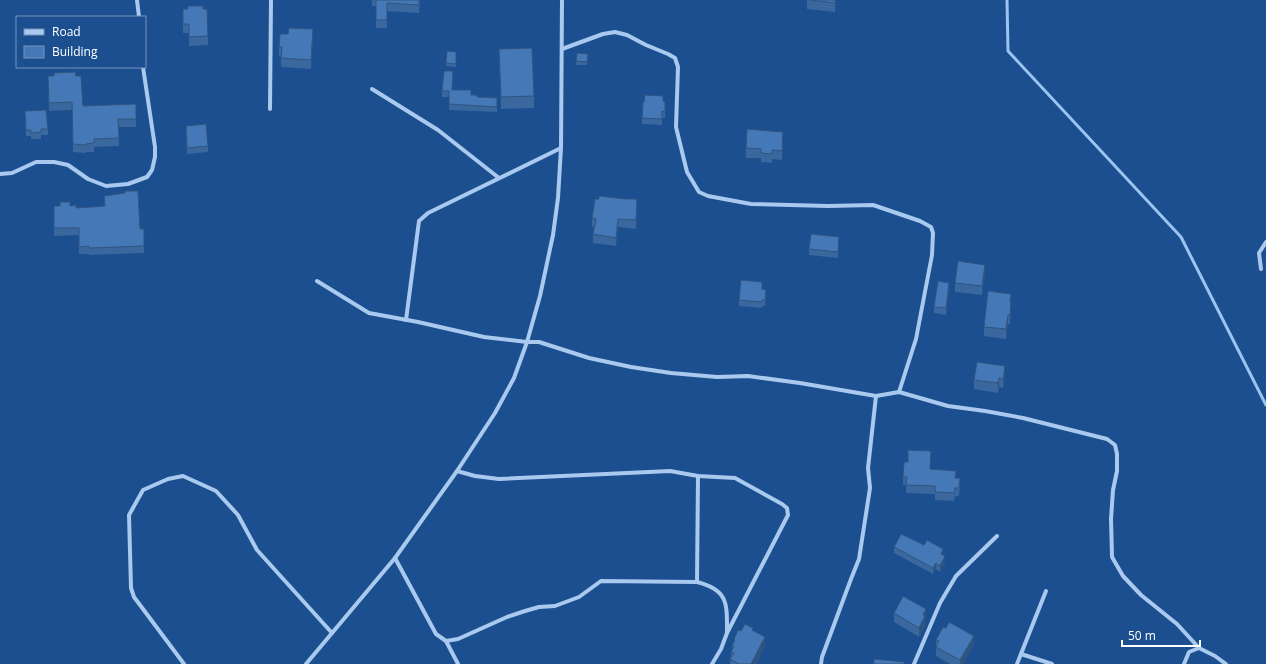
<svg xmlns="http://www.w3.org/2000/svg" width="1266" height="664" font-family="'Open Sans',sans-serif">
	<rect width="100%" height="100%" fill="#1b4f8f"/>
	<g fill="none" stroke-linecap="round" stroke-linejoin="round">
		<path stroke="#9cc4f0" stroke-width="3" d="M1007,0L1008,51L1181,237L1266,405"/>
		<g stroke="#a9c9ee" stroke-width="4">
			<path d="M137,0L139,17"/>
			<path d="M562,49L603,34L615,32L627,35L646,45L668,54L675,58L678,67L676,127L687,172L699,192L708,196L751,204L828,206L873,205L920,221L931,227L933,233L932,255L916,339L899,392"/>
			<path d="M372,89L438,130L499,178"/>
			<path d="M270,109L271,0"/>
			<path d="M0,174L12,173L36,162H54L68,165L88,179L106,186L128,184L147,177L152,170L155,157V147L143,67"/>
			<path d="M1261,269L1259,253L1266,242"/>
			<path d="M317,281L369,313L418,322L484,337L527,342H539L589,358L631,367L671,373L717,377L748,376L800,383L876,396L899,392L948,406L985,411L1023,418L1107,439L1115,445L1117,454V471L1113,490L1111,519L1112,557L1123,576L1141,595L1177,624L1199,648"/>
			<path d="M406,320L419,221L428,213L561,148"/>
			<path d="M457,471L475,476L499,479L670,471L698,476L735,478L782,504L787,508L788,515L727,633L721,649L712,664"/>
			<path d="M395,558L436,634L446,641L458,664"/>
			<path d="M697,582C728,590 727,603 727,631"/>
			<path d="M446,641L458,639L507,617L525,611L539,607L555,606L579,597L601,581L697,582L698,476"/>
			<path d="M1021,654L1052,664"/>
			<path d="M184,664L140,605L134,597L131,588L129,515L143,490L168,479L183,476L216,491L238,515L257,550L332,633"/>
			<path d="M306,664L395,558L457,471L495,413L514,378L527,342L540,296L553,235L558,198L561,148L562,0"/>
			<path d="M821,664L822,657L851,579L859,559L870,488L868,468L876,396"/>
			<path d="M914,664L940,603L956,576L997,536"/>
			<path d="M1017,664L1046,591"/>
			<path d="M1184,664L1189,652L1199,648L1215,656L1226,664"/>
		</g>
	</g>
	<g fill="#3a679d">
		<path d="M372,0H420L419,13L387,11V28H376V6H372Z"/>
		<path d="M807,0H836L835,12L807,9Z"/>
		<path d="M183,9H203L208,36V45L189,46V33H183Z"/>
		<path d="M288,34L313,38L311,69L281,67V57L279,56V47Z"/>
		<path d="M499,49L534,96V108L501,109Z"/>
		<path d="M447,51L456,52V67L446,66Z"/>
		<path d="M577,53L588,54L587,65H576Z"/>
		<path d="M48,76H76L83,106L136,104V127H119V146L94,147V152H86V153L73,152L72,110L49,111Z"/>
		<path d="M453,77L452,90L471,95L477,97L497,98V112L449,110V97H442V91Z"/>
		<path d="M663,101L665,108V118H662V125L642,124V118Z"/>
		<path d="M25,111L48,129V135H41V139H31V136H26Z"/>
		<path d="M186,126L208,146V152L187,154Z"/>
		<path d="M783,141L782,160L772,159V163L761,162V158H746V148Z"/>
		<path d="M104,196L140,229H144V253L89,255V254H79V235L54,236V206H70L76,208L104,206Z"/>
		<path d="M637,208L636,229L618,227L616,246L593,243V234L595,227H592V218Z"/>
		<path d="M839,243L838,258L809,255V249Z"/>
		<path d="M985,274L982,295L955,292V283Z"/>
		<path d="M762,289L766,296L765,306H762V308L739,306V300Z"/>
		<path d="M949,290L946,315L934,313V307Z"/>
		<path d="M1011,302V311L1010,324H1008L1006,339L984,336V327Z"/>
		<path d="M1005,375L1003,388L999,387L998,393L974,389V380Z"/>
		<path d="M908,462L956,478L960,486L959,496H955L954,501L935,500V494L906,493V485H903V477Z"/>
		<path d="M894,547L943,555L945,562L940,572L936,569L933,574L894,553Z"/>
		<path d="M894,613L926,618L925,620V625L919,637L894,622Z"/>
		<path d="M946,628L974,645L963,664H950L936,656V640Z"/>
		<path d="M753,630L765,646L756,664H730L731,652L732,650V645L734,641V639L741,631Z"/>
	</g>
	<g fill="#305480">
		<path d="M835,0H836L835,12Z"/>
		<path d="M313,29V38L311,69V60Z"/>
		<path d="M783,132V141L782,160V151Z"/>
		<path d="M637,199V208L636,229V220Z"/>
		<path d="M618,219V227L616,246V238Z"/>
		<path d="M985,265V274L982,295V286Z"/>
		<path d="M949,283V290L946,315V308Z"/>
		<path d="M1011,302V311L1010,324V315Z"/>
		<path d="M1008,315V324L1006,339V329Z"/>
		<path d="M1005,366V375L1003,388V379Z"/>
		<path d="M999,378V387L998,393V383Z"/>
		<path d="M943,549V556L941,554Z"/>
		<path d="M945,556V562L940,572V566Z"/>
		<path d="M936,563V569L933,574V568Z"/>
		<path d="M926,609L925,625L919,637V628L923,615Z"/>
		<path d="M974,636V645L963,664H960V660Z"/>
		<path d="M765,637V646L756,664H751Z"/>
	</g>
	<g fill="#4478b7" stroke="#305480">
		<path d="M376,0H419V5L387,3V20H376Z"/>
		<path d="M810,0H835V3Z"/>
		<path d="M188,6H203V9H207L208,36L189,37V24H183V9H188Z"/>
		<path d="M289,28L313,29L311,60L281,58L282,47H279L280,34H288Z"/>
		<path d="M532,48L534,96L501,97L499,49Z"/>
		<path d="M447,51L456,52V64L446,63Z"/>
		<path d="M577,53L588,54L587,62L576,61Z"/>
		<path d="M444,71H453L452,90H471V95H477V97L497,98V107L449,104V91H442Z"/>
		<path d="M75,72L76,76H81L83,106L136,104V119H118L119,138L94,139V143L86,144V145L73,144L72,102L49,103L48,76H54V73Z"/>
		<path d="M645,95L663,96V101L665,102V112L662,111V119L642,118L643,102H644Z"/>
		<path d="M46,110L48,129H41V132L31,133V130H26L25,111Z"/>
		<path d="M206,124L208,146L187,148L186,126Z"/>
		<path d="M747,129L783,132L782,151L772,150V154L761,153V149L746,148Z"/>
		<path d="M125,191H138L140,229H144V246L89,248V246L79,247V228H54V206H60V202H70V206L76,205V208L105,206L104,196L125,193Z"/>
		<path d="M599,196L625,199H637L636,220L618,219L616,238L593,234L596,219L592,218L595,199H599Z"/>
		<path d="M811,234L839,237L838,252L809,249Z"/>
		<path d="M958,261L985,265L982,286L955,283Z"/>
		<path d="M741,280L762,282V289L766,290L765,300H762V302L739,300Z"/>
		<path d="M938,281L949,283L946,308L934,307Z"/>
		<path d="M988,291L1011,294L1010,302H1011L1010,315H1008L1006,329L984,327Z"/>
		<path d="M977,362L1005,366L1003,379L999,378L998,383L974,380Z"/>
		<path d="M908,450L931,451L930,469L956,471L955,478H960L959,488H955L954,493L935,492V486L906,485L907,477H903L904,462H908Z"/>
		<path d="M901,534L924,545L927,540L943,549L941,554L945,556L940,566L936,563L933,568L894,547Z"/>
		<path d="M903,596L926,609L923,615L925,616L919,628L894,613Z"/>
		<path d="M949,622L974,636L960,660L936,647L939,641L936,640L943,627L946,628Z"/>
		<path d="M745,624L753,628L752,630L765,637L751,664H739L730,659L734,653L731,652L734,646L732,645L735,640L734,639L738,630L741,631Z"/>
		<path d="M874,659L904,662V664H874Z"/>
	</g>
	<rect x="16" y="16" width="130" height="52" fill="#1b4f8f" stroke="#7695bc"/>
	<rect x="24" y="29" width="20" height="6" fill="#a9c9ee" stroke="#7695bc"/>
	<text x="52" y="36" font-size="12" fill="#ffffff">Road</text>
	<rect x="24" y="46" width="20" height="12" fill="#4478b7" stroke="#7695bc"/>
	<text x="52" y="56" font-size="12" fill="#ffffff">Building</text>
	<path d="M1122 640v6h78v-6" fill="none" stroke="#ffffff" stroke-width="2"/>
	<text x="1128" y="640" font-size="12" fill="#ffffff" stroke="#1b4f8f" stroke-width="3" paint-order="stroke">50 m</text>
</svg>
